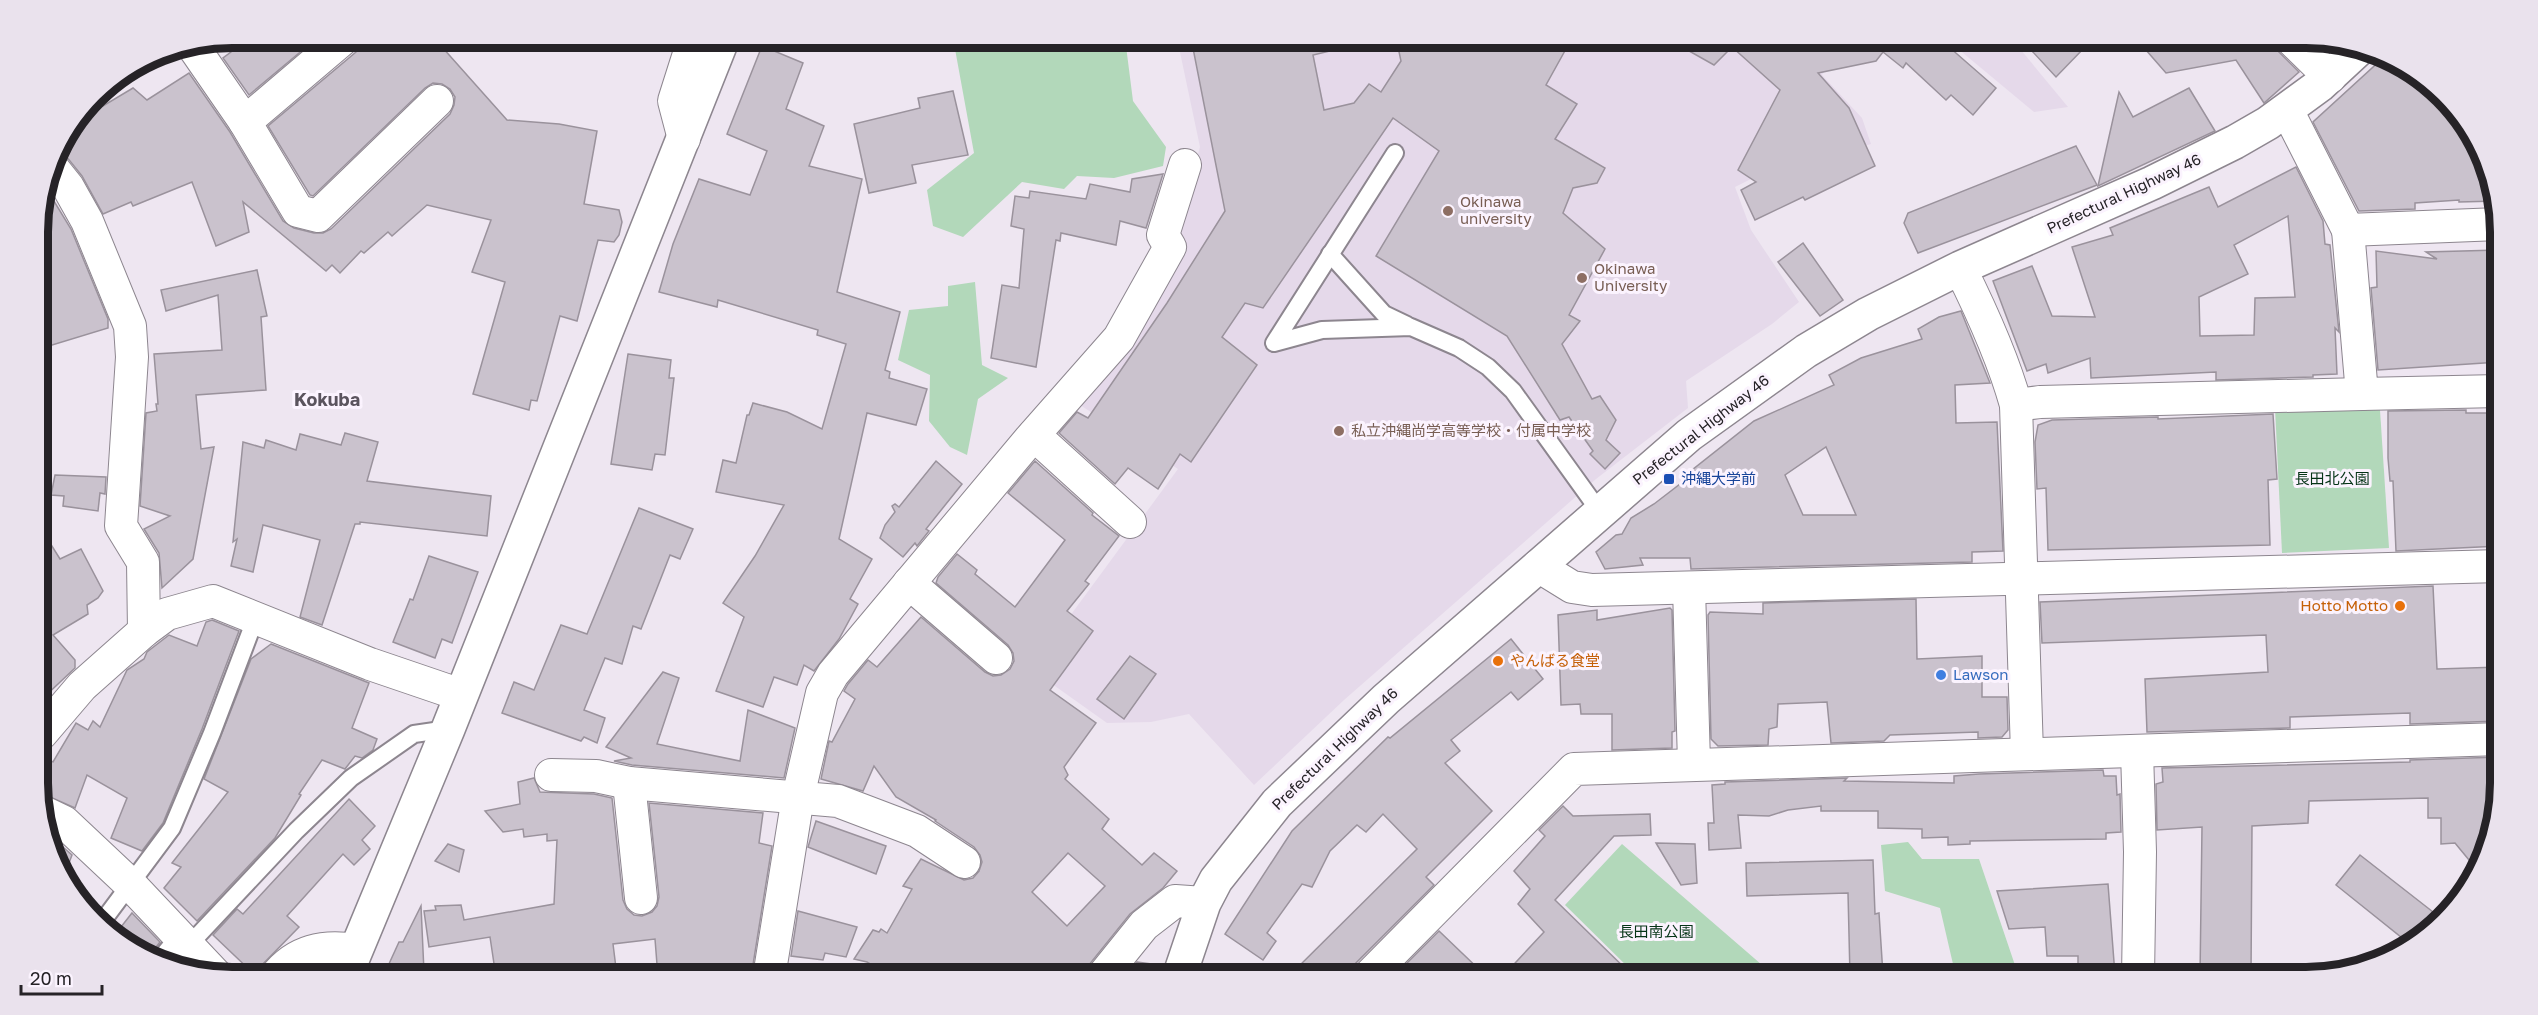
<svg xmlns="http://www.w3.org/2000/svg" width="2538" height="1015" font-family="'Golos Text','Noto Sans JP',sans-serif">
	<rect width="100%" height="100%" fill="#eee6f1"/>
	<g fill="#e5d9ea">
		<path d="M1177,38H1845L1822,75L1862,118L1871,144L1759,175L1735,187L1751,230L1799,302L1772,324L1686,381L1688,408L1596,479L1344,700L1254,785L1189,714L1151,722L1107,723L1031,669L1178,469L1074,401L1173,240L1200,147Z"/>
		<path d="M1945,38H2011L2068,107L2034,112Z"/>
		<path d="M2357,961L2370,967L2319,977H2281V969Z"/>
	</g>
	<g fill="#b2d8ba">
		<path d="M953,38H1125L1133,101L1166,147L1163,166L1114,178L1077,176L1064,189L1022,182L963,237L933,226L927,190L974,153Z"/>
		<path d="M975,282L982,365L1008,378L978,399L967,455L950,447L929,421L930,375L898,360L909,310L948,306V286Z"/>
		<path d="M2275,408L2380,410L2389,548L2282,553Z"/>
		<path d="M1908,842L1922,859H1979L2019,977H1956L1940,908L1885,891L1881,845Z"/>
		<path d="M1622,844L1769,971L1821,977H1638L1565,905Z"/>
	</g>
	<g fill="#cac2cd" stroke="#9a929c" stroke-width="1.5" fill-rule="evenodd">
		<path d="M250,38H317L249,95L223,58Z"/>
		<path d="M362,38H434L507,120L559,124L597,131L584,204L619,210L622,222L619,235L614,242L598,240L577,321L560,316L537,401L531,400L529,410L473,394L505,282L472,272L491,220L427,205L392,236L388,232L364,253L361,251L340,273L332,265L326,271L243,202L249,232L216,246L192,182L133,206L131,202L103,214L82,176L66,156L57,150L96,96L103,106L133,88L147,100L189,73L230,132L283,221L294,228L314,233H323L331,229L450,114L454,105L455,97L450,89L442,84L433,83L425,88L313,196L310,195L268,126L356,52L361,45Z"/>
		<path d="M1191,38H1350L1351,46L1313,55L1324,110L1354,103L1369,84L1381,92L1401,61L1398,47L1405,38H1447L1448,45L1502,47L1507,38H1572L1546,85L1577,104L1555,139L1605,168L1597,183L1573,188L1563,213L1605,249L1569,315L1580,321L1562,344L1592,399L1600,396L1616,420L1606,440L1620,453L1605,469L1590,454L1593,451L1569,417L1560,420L1507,336L1376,256L1439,151L1393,118L1263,308L1245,303L1222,337L1257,365L1191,462L1180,454L1158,489L1128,468L1115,484L1059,433L1077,412L1088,418L1167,303L1225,211Z"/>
		<path d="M1666,38H1918L1933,49L1941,40L1996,88L1973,115L1951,95L1946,100L1906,63L1903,68L1883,52L1876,61L1818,73L1849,108L1875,166L1805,200L1803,197L1755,220L1741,190L1756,182L1738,170L1780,90L1732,47L1714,65Z"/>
		<path d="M2020,38H2073L2084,48L2056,77Z"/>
		<path d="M2162,38H2273L2277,50L2299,72L2264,103L2236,60L2166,73L2146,50Z"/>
		<path d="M762,46L803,63L786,109L824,126L809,166L862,179L837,292L900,312L885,370L890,372L889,378L927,389L916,425L867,413L839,539L872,559L850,599L858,604L839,639L814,671L804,665L797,685L774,677L763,707L716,691L744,617L723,603L755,556L784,505L716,492L723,460L736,463L747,415H749L753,403L787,412L822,429L846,344L817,335L818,330L718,300L717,307L659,292L673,244L699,179L750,195L767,151L727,134Z"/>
		<path d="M2383,58L2453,105L2486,157L2497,201L2459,202V200L2415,203V209L2359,211L2313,122Z"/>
		<path d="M2189,88L2215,131L2098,186L2119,92L2133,117Z"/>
		<path d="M953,91L968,155L912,165L916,183L869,193L854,124L920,108L918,98Z"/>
		<path d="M2076,146L2097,185L1918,253L1904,223L1908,213Z"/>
		<path d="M2296,167L2323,221L2325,244L2330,245L2339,332L2335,328L2337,374L2313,375V377L2216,380V372L2091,378L2090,358L2048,373L2046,364L2027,371L1993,281L2032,266L2052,316L2095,317L2072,247L2113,235L2110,228L2209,187L2218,207ZM2288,216L2295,297L2255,298L2254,335L2200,336L2199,297L2248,274L2234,245Z"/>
		<path d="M1163,174L1146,228L1120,221L1116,245L1061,233L1060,241L1056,240L1036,367L991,358L1002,285L1019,288L1024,229L1011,226L1015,196L1029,198L1030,191L1086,199L1090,184L1130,192L1132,179Z"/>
		<path d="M46,188L71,229L108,319V328L39,349L38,219Z"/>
		<path d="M1803,243L1843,300L1820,316L1778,262Z"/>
		<path d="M2499,250V362L2378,370L2371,288L2377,287L2376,251L2437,259L2426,252Z"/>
		<path d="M257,270L267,316L261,317L266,390L196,395L201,449L214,447L193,559L162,588L159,553L144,529L170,516L140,506L146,413L157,411L156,404H158L154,354L222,350L218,295L166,311L161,290Z"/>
		<path d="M1961,311L1990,383L1955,385L1956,423L1997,422L2003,551L1972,552V562L1691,569L1690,558H1640L1643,565L1605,569L1596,552L1616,535L1622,534L1631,518L1654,504L1689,477L1687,474L1754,421L1834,385L1829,375L1861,358L1922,339L1918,329L1939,317ZM1826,447L1856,515H1803L1785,475Z"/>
		<path d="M628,354L671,360L669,378H674L665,455L655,454L652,470L611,464Z"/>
		<path d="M2466,410V413H2499L2500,546L2396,551L2393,481H2390L2388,458V411Z"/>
		<path d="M2273,414L2277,479L2268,480L2270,545L2048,550L2046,488L2037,489L2035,442L2038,425L2052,420L2158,417V419Z"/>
		<path d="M345,433L378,442L367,481L491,496L487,536L360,522V524H355L322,625L300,617L320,540L263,525L253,572L231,566L237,539L233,542L243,442L264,448L266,440L296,450L300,434L341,445Z"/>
		<path d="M936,461L962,484L926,529L929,531L917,546L915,543L903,557L880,538L885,525L895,512L892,506L895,504L899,507Z"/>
		<path d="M1035,461L1093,513L1092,515L1119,536L1085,581L1089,584L1067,611L1093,631L1050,690L1096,723L1064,767L1068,775L1065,779L1109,819L1102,829L1142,865L1154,853L1177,871L1163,888L1130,914L1088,966L1084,977H891L867,962L854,959L873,930L879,932L881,929L887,933L912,889L903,886L921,859L964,880L973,878L979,871L982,862L980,855L974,847L935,821L936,820L896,797L874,766L863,791L821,779L829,741L832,742L855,699L844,691L848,684L868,660L877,667L921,617L985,672L993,676L1001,675L1010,669L1014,661L1013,653L1008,645L936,583L938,577L957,554L977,570L975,574L1015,607L1065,540L1008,493ZM1068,853L1105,886L1067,926L1032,892Z"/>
		<path d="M55,475L106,477L105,494L100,493L98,511L63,506L64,496L51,495Z"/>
		<path d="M639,508L693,529L680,559L670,555L641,629L633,626L622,664L605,658L584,710L605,718L597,743L584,737L581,741L502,713L514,682L534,690L561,625L587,634Z"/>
		<path d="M40,527L60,559L81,549L103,591L98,598L87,605L88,614L53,635L75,660V668L41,700Z"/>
		<path d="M429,556L478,572L452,643L442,639L435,658L393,642L410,599L413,600Z"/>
		<path d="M2433,586L2437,669L2500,667V721L2410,724V713L2290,717V728L2147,732L2145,679L2268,672L2266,635L2042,643L2040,602Z"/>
		<path d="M1916,599L1917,659L1982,656V697H2007L2008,730L2002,737L1978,738V732L1890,735L1884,741L1831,743L1827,702L1778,704L1777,727L1769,729L1768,745L1718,746L1711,739L1708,615L1710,612L1763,614V603Z"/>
		<path d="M1670,608L1672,610L1675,731L1672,732V748L1612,750V714H1581L1580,704L1561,705L1558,615L1597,610V620Z"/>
		<path d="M212,620L239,631L202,729L163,823L142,851L111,838L127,798L87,775L75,808L41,793V754L53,762L76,723L88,730L93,721L100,727L127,670L144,659L147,652L169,635L197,646L206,622Z"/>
		<path d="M1511,639L1543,679L1518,700L1511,692L1451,740L1460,751L1445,763L1492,811L1426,877L1434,885L1355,964L1351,977H1288L1417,849L1383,814L1366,832L1357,825L1330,851L1312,887L1302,884L1267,933L1276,941L1263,960L1225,934L1292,831L1388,737L1390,738Z"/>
		<path d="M271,644L369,683L352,728L377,739L373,750L362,758L355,756L345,769L322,760L299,794L301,795L275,838L197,921L164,888L181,867L172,863L228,792L204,779L251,659Z"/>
		<path d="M1130,656L1156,674L1124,719L1097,699Z"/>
		<path d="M663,672L679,678L657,744L740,761L748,710L795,728L784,778L632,765L614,761L631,758L606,747Z"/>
		<path d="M2500,757V783L2490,846L2482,862L2474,866L2455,843L2441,844V818H2428V798L2309,801L2308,823L2252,826L2251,977H2200L2202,827L2157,830L2156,784L2163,782L2162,768L2410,762V760Z"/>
		<path d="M2103,770L2104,776H2116L2117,795L2120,794L2121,832L2106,833V839L1970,841V844L1948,845V837L1922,838V829L1878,828V811H1821V806L1788,810L1769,816L1738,815L1741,848L1709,850L1708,823H1714L1712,785L1725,784V782L1847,778L1844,781L1954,783V776L1979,774Z"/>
		<path d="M534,778L540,792L594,794L612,798L623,900L627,909L634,915L642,916L652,912L657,906L659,897L649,803L763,813L759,843L772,846L751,977H658L655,939L613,944L617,976L605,977H496L490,937L429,947L424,911L436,910L435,906L461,905L464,920L554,904L557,840L547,841V834L524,837L523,829L503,832L485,811L520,804L518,782Z"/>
		<path d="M349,799L375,826L362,840L370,849L354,865L343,854L287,916L299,927L262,965L257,977L213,935L237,909L243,914Z"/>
		<path d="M1563,806L1573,816L1650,814L1651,835L1614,836L1555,900L1634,977H1502L1544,932L1518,904L1530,889L1514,871L1545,836L1539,830Z"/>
		<path d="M816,821L886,846L876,874L808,847Z"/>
		<path d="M48,834L72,855L66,871Z"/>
		<path d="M1656,843L1695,844L1697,883L1681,885Z"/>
		<path d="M448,844L464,850L459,872L435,861Z"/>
		<path d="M2360,855L2442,919L2424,938L2411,945L2336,885Z"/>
		<path d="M1873,860L1875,914L1879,913L1883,975L1850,976L1848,893L1747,896L1746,863Z"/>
		<path d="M2108,884L2115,975H2078V956H2047L2045,927L2009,929L1997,891Z"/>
		<path d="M421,906L424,972L415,977H383L399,942H403Z"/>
		<path d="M798,911L857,927L846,957L825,953L823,960L791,956Z"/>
		<path d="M132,913L160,942L150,955L117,932Z"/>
		<path d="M1439,931L1487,977H1393Z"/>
		<path d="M1137,962L1151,964V977H1125Z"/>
	</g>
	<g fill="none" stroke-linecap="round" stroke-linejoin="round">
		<g stroke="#8d868f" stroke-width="20">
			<g id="lane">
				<path d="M1395,153L1274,343L1322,330L1411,327L1459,348L1488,367L1513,391L1600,512"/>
				<path d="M1330,254L1384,314L1407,325"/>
				<path d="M102,922L172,828L212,733L256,617"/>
				<path d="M188,946L296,831L351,778L414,734L448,729"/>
				<path d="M159,960L179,936"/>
			</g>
		</g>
		<g stroke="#8d868f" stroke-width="34">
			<g id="street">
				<path d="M2290,38L2330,77"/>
				<path d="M192,45L245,122L298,211L318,216L437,101"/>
				<path d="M2287,110L2348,230L2499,224"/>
				<path d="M245,122L344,38"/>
				<path d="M684,139L674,101L694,38"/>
				<path d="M52,167L68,187L87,221L130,326L132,357L121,526L143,562L144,631"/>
				<path d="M2348,230L2362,394L2499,391"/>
				<path d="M1960,268C1982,312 2003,358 2016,405L2027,753"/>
				<path d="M2016,405L2040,402L2362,394"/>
				<path d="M1034,435L1130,522"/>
				<path d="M1538,566L1572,587L1592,590L2500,566"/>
				<path d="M909,583L996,658"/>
				<path d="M1689,588L1694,763"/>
				<path d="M41,734L82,686L144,631L167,614L213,601L370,664L461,695"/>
				<path d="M2137,751L2140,852L2138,977"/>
				<path d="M551,775L596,776L629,783L838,801L917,831L964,862"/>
				<path d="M629,783L641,898"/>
				<path d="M41,811L64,822L131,885L216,975"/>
				<path d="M275,977C296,950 323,945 356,950"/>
				<path d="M769,977L798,797L822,693L833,674L1030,439L1119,338L1170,247L1163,235L1185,165"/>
				<path d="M1102,977L1144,925L1175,901L1204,903"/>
				<path d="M1368,977L1574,769L2500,739"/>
			</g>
		</g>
		<g stroke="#8d868f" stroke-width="36">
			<g id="secondary">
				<path d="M345,977L448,729L723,38"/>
				<path d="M1179,977L1204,903L1216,880L1277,803L1386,699L1689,435L1806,351L1868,314L1960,268L2152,183L2235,142L2268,123L2320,85L2361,47"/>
			</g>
		</g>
		<use href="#lane" stroke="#fff" stroke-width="16"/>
		<use href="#street" stroke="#fff" stroke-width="32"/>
		<use href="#secondary" stroke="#fff" stroke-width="33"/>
	</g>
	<g fill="#8d6e63" stroke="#fbf3fe" stroke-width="2">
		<circle cx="1448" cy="211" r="6"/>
		<circle cx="1582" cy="278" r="6"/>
		<circle cx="1339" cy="431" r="6"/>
	</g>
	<rect fill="#1a4fb4" stroke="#fbf3fe" stroke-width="2" x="1663" y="473" width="12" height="12" rx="3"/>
	<g fill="#e8710a" stroke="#fbf3fe" stroke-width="2">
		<circle cx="2400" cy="606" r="6"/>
		<circle cx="1498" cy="661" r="6"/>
	</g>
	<circle fill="#3f7fe0" stroke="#fbf3fe" stroke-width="2" cx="1941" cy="675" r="6"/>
	<g text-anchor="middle" stroke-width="6" stroke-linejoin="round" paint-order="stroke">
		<g font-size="15" fill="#262327" stroke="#fbf3fe">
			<text transform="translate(2124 194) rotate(-25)" y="5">Prefectural Highway 46</text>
			<text transform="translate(1701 430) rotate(-38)" y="5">Prefectural Highway 46</text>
			<text transform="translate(1335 749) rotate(-44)" y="5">Prefectural Highway 46</text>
		</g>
		<g font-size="15" fill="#785e54" stroke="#fbf3fe" text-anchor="start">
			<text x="1460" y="207">Okinawa<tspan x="1460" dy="17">university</tspan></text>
			<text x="1594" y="274">Okinawa<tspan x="1594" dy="17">University</tspan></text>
			<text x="1351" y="436">私立沖縄尚学高等学校・付属中学校</text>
		</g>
		<g font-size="15" fill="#164399" stroke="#fbf3fe" text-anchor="start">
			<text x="1681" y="484">沖縄大学前</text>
		</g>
		<g font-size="15" fill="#053316" stroke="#fbf3fe">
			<text x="2332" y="484">長田北公園</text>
			<text x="1656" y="937">長田南公園</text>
		</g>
		<g font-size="15" fill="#c56008" stroke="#fbf3fe" text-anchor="end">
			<text x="2388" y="611">Hotto Motto</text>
			<text x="1510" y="666" text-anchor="start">やんばる食堂</text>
		</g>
		<g font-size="15" fill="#366cbe" stroke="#fbf3fe" text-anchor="start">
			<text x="1953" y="680">Lawson</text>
		</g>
		<g font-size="18" font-weight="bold" fill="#5b545e" stroke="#fbf3fe">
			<text x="327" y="406">Kokuba</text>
		</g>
	</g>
	<path d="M0 0H2538V1015H0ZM232 48H2306A184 184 0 0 1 2490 232V783A184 184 0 0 1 2306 967H232A184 184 0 0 1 48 783V232A184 184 0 0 1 232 48Z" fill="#eae2ed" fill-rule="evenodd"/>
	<path fill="none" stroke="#262327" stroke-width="8" d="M232 48H2306A184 184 0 0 1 2490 232V783A184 184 0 0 1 2306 967H232A184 184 0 0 1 48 783V232A184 184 0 0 1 232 48Z"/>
	<path d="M21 985v9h81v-9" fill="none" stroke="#262327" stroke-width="3"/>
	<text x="30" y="985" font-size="18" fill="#262327" stroke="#fbf3fe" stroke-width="4.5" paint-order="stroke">20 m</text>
</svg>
